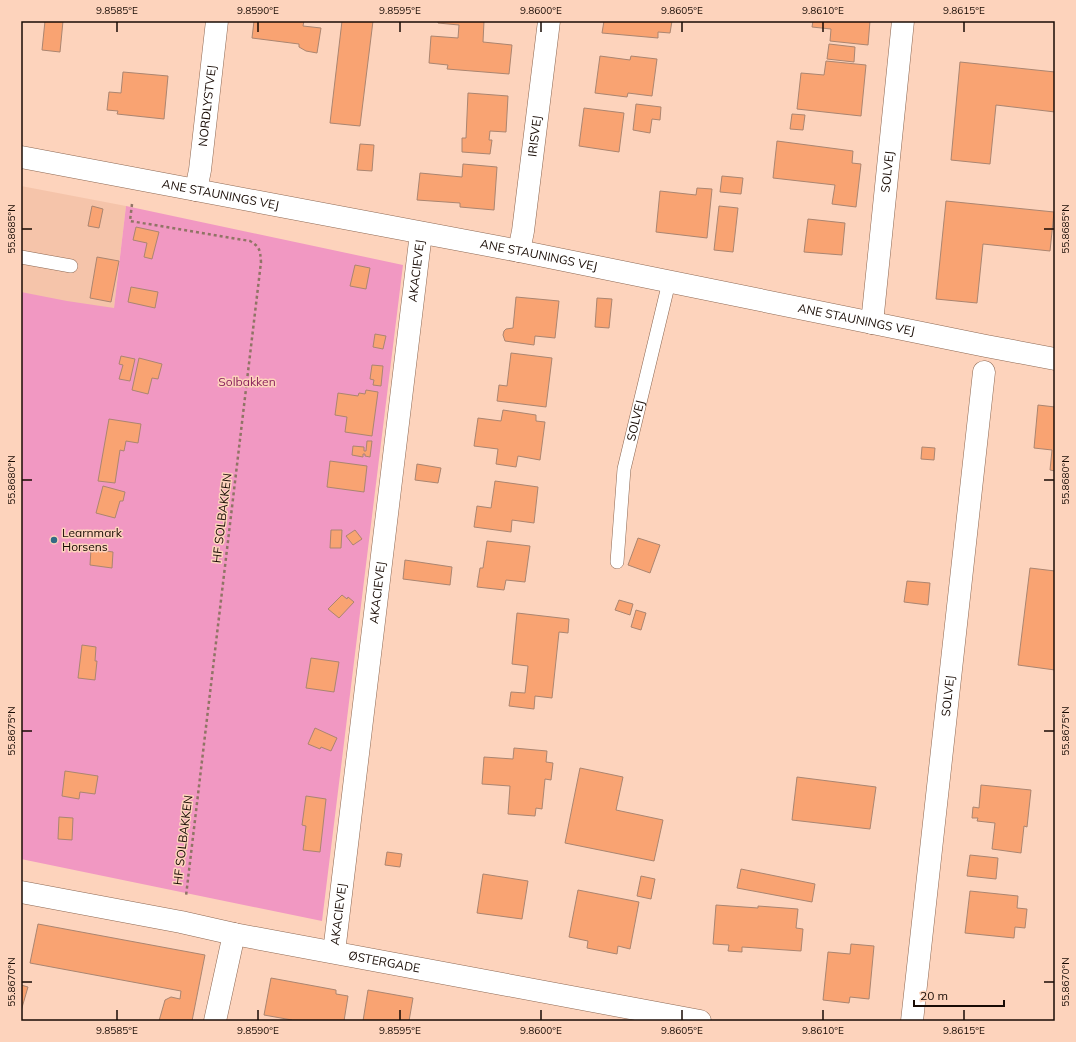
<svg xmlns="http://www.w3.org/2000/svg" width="1076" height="1042" font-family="Mulish,sans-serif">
	<rect width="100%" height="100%" fill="#fdd3bc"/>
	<path fill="#f5c4aa" d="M21,186L126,206L114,308L21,859Z"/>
	<path fill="#f198c2" d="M126,206L403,265L322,921L21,859V354L22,347H21V292L67,301L114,308Z"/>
	<g fill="#f9a372" stroke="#ab8570">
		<path d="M45,21H63L60,52L42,50Z"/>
		<path d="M254,21H304L303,26L321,28L317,53L306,51L299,47V44L252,38Z"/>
		<path d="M342,21H373L360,126L330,123Z"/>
		<path d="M438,21H484L483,42L512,45L509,74L447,69L448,65L429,63L431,36L458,38L459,25L438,23Z"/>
		<path d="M604,21H672L670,33L658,32V38L602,33Z"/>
		<path d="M813,21H870L868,45L830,41L831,29L812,27Z"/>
		<path d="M829,44L855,47L854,62L827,59Z"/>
		<path d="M600,56L630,60L631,56L657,59L652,96L628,93L627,97L595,93Z"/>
		<path d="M826,61L866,65L861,116L797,109L801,73L824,75Z"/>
		<path d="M960,62L1055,72V112L996,105L990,164L951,160Z"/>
		<path d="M123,72L168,76L164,119L117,114L118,111L107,110L109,92L121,93Z"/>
		<path d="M468,93L508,96L506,132L490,131L489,140H492L490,154L462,152V138H466Z"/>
		<path d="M636,104L661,107L660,120L652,119L650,133L633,130Z"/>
		<path d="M584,108L624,113L619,152L579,146Z"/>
		<path d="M792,114L805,115L803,130L790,129Z"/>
		<path d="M777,141L853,151L852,163L861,164L856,207L832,204L835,185L773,178Z"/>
		<path d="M360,144L374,145L372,171L357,170Z"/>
		<path d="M463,164L497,167L494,210L460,207V203L417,200L420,173L462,177Z"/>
		<path d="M722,176L743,178L741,194L720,192Z"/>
		<path d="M697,188L712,189L707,238L656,232L660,191L696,195Z"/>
		<path d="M946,201L1054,212L1050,251L983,244L977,303L936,299Z"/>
		<path d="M92,206L103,209L99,228L88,226Z"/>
		<path d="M719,206L738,208L733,252L714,250Z"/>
		<path d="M808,219L845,223L842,255L804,252Z"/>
		<path d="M136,227L159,232L152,259L144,257L147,243L133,240Z"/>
		<path d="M97,257L119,261L111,302L90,298Z"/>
		<path d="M355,265L370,268L366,289L350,286Z"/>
		<path d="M131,287L158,292L155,308L128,302Z"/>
		<path d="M516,297L559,301L555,338L535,336L534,345L505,341L503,335L504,331L506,329L513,328Z"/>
		<path d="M597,298L612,299L609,328L595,327Z"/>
		<path d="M375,334L386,336L383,349L373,347Z"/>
		<path d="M511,353L552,358L546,407L497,401L499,385L507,386Z"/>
		<path d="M121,356L135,359L130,381L119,379L123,365L119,364Z"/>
		<path d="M139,358L162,364L158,379L152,378L148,394L132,390Z"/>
		<path d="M372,365L383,366L381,386L373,385L374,380L370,379Z"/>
		<path d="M366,390L378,392L372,436L345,432L347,417L335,415L338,393L358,396L359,393L365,394Z"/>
		<path d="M1038,405L1055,407V471L1050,470L1052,450L1034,448Z"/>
		<path d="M503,410L536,415V421L545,422L540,460L518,456L516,467L496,464L498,449L474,446L478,418L501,421Z"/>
		<path d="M109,419L141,424L138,443L126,441L124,451L120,450L115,483L98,481Z"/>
		<path d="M367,441H372L370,457L365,456V454H363V457L352,455L353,446L364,447V451H366Z"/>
		<path d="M922,447L935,448L934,460L921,459Z"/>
		<path d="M330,461L367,466L364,492L327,487Z"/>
		<path d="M417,464L441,468L438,483L415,480Z"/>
		<path d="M495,481L538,487L534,523L512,520L511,532L474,527L477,506L491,508Z"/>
		<path d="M103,486L125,492L123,501H120L115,518L96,513Z"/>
		<path d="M331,530H342L341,548H330Z"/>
		<path d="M355,530L362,539L353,545L346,536Z"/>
		<path d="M638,538L660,545L650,573L628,565Z"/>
		<path d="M487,541L530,546L525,582L506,580L504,590L477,587L480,568H483Z"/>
		<path d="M91,549L113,552L112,568L90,565Z"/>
		<path d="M405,560L452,567L450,585L403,579Z"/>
		<path d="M1030,568L1055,571V670L1018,665Z"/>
		<path d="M907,581L930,583L928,605L904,602Z"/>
		<path d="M342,595L347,599L348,597L354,602L339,618L328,609Z"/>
		<path d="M619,600L633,604L630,615L615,610Z"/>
		<path d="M636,610L646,613L641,630L631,627Z"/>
		<path d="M517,613L569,619L568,633L559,632L552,698L535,696L534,709L509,706L511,692L525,693L528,666L512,664Z"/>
		<path d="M82,645L96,647L95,661H97L95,680L78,678Z"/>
		<path d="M311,658L339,662L334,692L306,688Z"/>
		<path d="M315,728L337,738L331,751L321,747L320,749L308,744Z"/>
		<path d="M514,748L547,751L546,762L553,763L551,780L545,779L542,809L536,808L535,816L508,814L510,786L482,784L484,757L513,759Z"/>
		<path d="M580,768L623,777L616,810L663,820L654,861L565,843Z"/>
		<path d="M65,771L98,776L95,794L80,792L79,799L62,796Z"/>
		<path d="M797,777L876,787L870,829L792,820Z"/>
		<path d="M981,785L1031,790L1027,827L1024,826L1021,853L992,849L995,823L977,821L978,818H972L973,807L979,808Z"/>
		<path d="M306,796L326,799L320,852L303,850L306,826L302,825Z"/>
		<path d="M59,817L73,818L72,840L58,839Z"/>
		<path d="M387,852L402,854L400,867L385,865Z"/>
		<path d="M970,855L998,858L996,879L967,876Z"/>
		<path d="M741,869L815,884L812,902L737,888Z"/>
		<path d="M483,874L528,881L522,919L477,913Z"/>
		<path d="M641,876L655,879L651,899L637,896Z"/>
		<path d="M578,890L639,902L630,949L618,946L617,954L587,948L588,941L569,937Z"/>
		<path d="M970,891L1018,896L1017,908L1027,909L1025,928L1015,927L1014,938L965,933Z"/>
		<path d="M716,905L758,908V906L798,909L796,928L803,929L801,951L742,947V952L728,951L729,945L713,944Z"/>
		<path d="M38,924L205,955L192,1021H159L165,1000L171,997L180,999L181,991L30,963Z"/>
		<path d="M851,944L874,946L869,999L850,997L849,1003L823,1000L828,952L850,954Z"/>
		<path d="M271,978L336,990V994L348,996L344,1021H292V1020L264,1015Z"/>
		<path d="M21,985L28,987L21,1011Z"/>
		<path d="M368,990L413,998L409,1021H363Z"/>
	</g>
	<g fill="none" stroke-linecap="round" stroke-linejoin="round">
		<g stroke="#8d6853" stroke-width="14">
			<g id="service">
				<path d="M21,257L71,266"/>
				<path id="s1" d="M617,562L624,469L669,282"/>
			</g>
		</g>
		<g stroke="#8d6853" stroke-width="23">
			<g id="minor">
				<path id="s2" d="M21,157L519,251L986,346L1055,359"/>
				<path id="s3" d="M196,190L200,170L217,21"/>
				<path id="s4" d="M519,251L523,231L549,21"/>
				<path id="s5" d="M872,323L903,21"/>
				<path id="s6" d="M21,892L181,922L234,934L700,1021"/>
				<path id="s7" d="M334,952L421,233"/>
				<path d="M215,1021L234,934"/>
				<path id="s8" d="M912,1021L984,372"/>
			</g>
		</g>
		<path stroke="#907465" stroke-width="2.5" stroke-dasharray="3 3" stroke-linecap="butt" d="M132,204L130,221L250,241C260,247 260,250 261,262L186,896"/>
		<use href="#service" stroke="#fff" stroke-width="13"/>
		<use href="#minor" stroke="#fff" stroke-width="22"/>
	</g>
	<path fill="none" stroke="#180b04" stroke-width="1.5" d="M117,22V32M258,22V32M400,22V32M541,22V32M682,22V32M823,22V32M964,22V32M22,229H32M1044,229H1054M22,480H32M1044,480H1054M22,731H32M1044,731H1054M22,982H32M1044,982H1054M117,1010V1020M258,1010V1020M400,1010V1020M541,1010V1020M682,1010V1020M823,1010V1020M964,1010V1020"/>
	<circle fill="#336b85" stroke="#fdd3bc" stroke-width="1.5" cx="54" cy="540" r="4"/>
	<g text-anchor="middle" stroke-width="3" stroke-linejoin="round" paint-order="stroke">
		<g font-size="12" fill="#180b04" stroke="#fdd3bc">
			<text dy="4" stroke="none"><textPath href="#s3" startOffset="85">NORDLYSTVEJ</textPath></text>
			<text dy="4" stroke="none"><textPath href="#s4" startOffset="116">IRISVEJ</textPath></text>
			<text dy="4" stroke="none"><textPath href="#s5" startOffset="152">SOLVEJ</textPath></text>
			<text dy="4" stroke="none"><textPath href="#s2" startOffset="203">ANE STAUNINGS VEJ</textPath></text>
			<text dy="4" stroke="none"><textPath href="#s2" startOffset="527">ANE STAUNINGS VEJ</textPath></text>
			<text dy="4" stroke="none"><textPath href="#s7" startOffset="686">AKACIEVEJ</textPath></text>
			<text dy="4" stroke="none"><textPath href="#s2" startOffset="851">ANE STAUNINGS VEJ</textPath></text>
			<text dy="4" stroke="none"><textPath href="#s1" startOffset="143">SOLVEJ</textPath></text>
			<text transform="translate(222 518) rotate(-83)" y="4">HF SOLBAKKEN</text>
			<text dy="4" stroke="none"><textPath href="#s7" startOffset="362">AKACIEVEJ</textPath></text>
			<text dy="4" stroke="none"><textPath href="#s8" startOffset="327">SOLVEJ</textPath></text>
			<text transform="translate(183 840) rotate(-83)" y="4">HF SOLBAKKEN</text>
			<text dy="4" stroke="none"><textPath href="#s7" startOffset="38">AKACIEVEJ</textPath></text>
			<text dy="4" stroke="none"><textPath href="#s6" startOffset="370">ØSTERGADE</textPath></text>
		</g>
		<g font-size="12" fill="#8a215d" stroke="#fdd3bc">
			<text x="247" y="386">Solbakken</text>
		</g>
		<g font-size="12" fill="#180b04" stroke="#fdd3bc" text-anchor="start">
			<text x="62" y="537">Learnmark<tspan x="62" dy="14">Horsens</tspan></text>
		</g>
	</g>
	<rect width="1076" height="1042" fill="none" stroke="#fdd3bc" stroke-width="44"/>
	<path d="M914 1000v6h90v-6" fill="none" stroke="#180b04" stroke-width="2"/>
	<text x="920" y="1000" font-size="12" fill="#180b04" stroke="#fdd3bc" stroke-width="3" paint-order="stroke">20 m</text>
	<rect x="22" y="22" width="1032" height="998" fill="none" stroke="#180b04" stroke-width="1.5"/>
	<g font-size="10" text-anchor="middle" fill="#180b04">
		<text x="117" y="14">9.8585°E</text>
		<text x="258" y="14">9.8590°E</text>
		<text x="400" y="14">9.8595°E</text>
		<text x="541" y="14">9.8600°E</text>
		<text x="682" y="14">9.8605°E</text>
		<text x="823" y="14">9.8610°E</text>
		<text x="964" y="14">9.8615°E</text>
		<text transform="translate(11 229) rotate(-90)" y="4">55.8685°N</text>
		<text transform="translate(1065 229) rotate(-90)" y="4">55.8685°N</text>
		<text transform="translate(11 480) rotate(-90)" y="4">55.8680°N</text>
		<text transform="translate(1065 480) rotate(-90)" y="4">55.8680°N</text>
		<text transform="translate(11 731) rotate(-90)" y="4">55.8675°N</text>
		<text transform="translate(1065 731) rotate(-90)" y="4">55.8675°N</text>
		<text transform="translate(11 982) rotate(-90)" y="4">55.8670°N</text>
		<text transform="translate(1065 982) rotate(-90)" y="4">55.8670°N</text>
		<text x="117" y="1034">9.8585°E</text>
		<text x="258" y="1034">9.8590°E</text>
		<text x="400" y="1034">9.8595°E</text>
		<text x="541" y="1034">9.8600°E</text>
		<text x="682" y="1034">9.8605°E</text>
		<text x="823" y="1034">9.8610°E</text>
		<text x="964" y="1034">9.8615°E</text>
	</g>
</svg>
